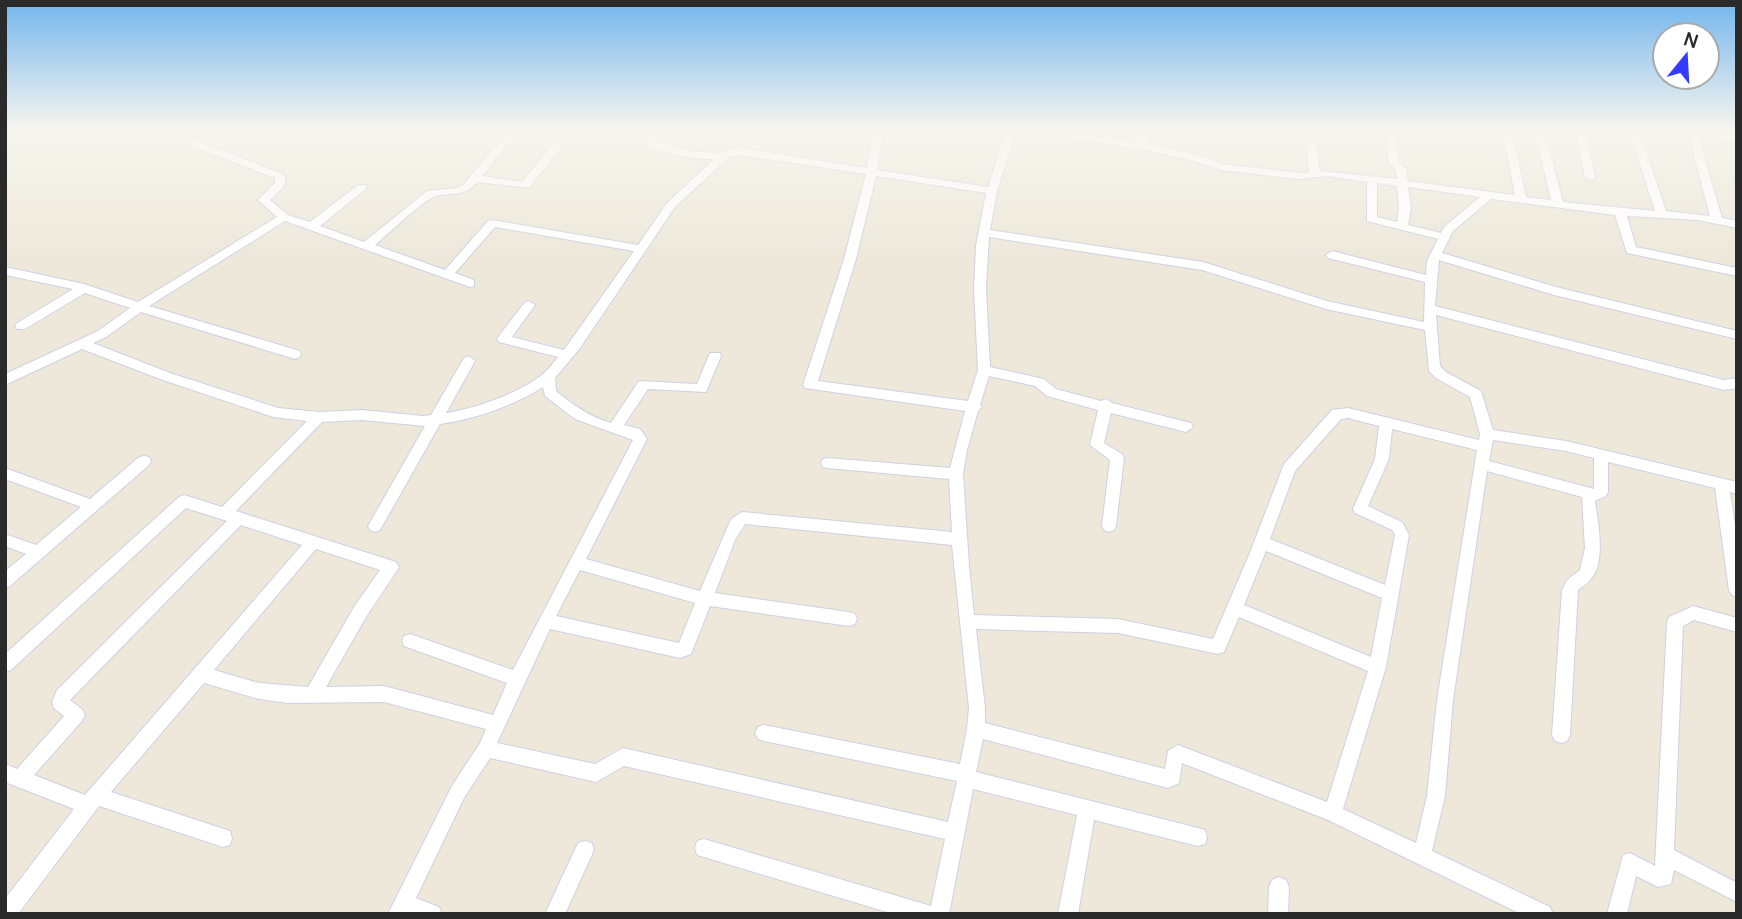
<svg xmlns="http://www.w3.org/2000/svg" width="1742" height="919" font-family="Manrope,sans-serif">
	<rect width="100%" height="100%" fill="#ede8da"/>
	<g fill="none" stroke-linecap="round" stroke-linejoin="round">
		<g stroke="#cfd0e4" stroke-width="2">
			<g id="street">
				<path d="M163,130H175L205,144L283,174L286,179L284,186L270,200L288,215L310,222L358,185H366V189L320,226L364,242L427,191L457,188L463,185L509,130H519L482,176L522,182L556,140H564V144L529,188L477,182C465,197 453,192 436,196C424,199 387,235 375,245L445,270L488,221L492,220L638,245L667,203L714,159C687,159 647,154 631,130H641L655,140L690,151L716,153L741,148L867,168L874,130H884L877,170L988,187L1006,130H1016L997,191L990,230L1203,262L1327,301L1424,322L1425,282L1328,258L1326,255L1332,251L1426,275L1427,261L1438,239L1367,221V182L1327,176L1299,179L1221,170L1195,161L1141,149L1036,133L1031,130H1053L1137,142L1141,130H1151L1147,144L1202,156L1223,164L1299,173L1309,172L1306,141L1311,138L1316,141L1320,171L1397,179L1396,170L1389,163L1386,138L1391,135L1396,138L1399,162L1406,169L1408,181L1515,195L1502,130H1512L1526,197L1551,200L1539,148L1530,130H1540L1549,148L1563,202L1655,211L1629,130H1639L1666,211L1710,216L1688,133L1681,130H1703L1737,135V141L1698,135L1722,218L1737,221V228L1698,220L1627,216L1636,247L1737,268V276L1627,253L1615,215L1491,199L1453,231L1442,253L1556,287L1737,331V339L1554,295L1439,260L1435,306L1724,380L1737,378V388L1724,390L1436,315L1440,366L1446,372L1481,391L1493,430L1566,441L1737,482V494L1730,492L1737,538V597L1732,595L1729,590L1715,488L1608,462V492L1606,496L1595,501C1598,521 1606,563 1591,579C1588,583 1582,587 1578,590L1570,735L1567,741L1561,743L1555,741L1552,735L1562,590L1567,580L1580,570L1585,548L1582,497L1487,471L1453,700L1445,796L1432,851L1550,907L1553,914H1521L1328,820L1182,763L1179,783L1168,788L983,739L976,772L1198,828L1205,830L1207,837L1205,844L1198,846L1094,820L1078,914H1058L1077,815L973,789L949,914H894L704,857L697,855L695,848L697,841L704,839L931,906L945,839L624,766L596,782L490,758L464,798L416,898L439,907L442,914H388L452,786L480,743L486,729L384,702L288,703L259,699L204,683L111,792L230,831L232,838L230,845L223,847L99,806L18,914H5V899L74,809L5,782V764L17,769L64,716L54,708L52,702L57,690L227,521L186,508L11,670L5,672V654L179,497L184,495L222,507L307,421L273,417L160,379L82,349L5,385V374L98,331L130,308L85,293L25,329H17L15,326L17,323L73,289L5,275V267L84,284L138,302L277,217L258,200L275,183V178L197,148ZM739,155L866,174L844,259L803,385L805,388L965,411L950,468L828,458L823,459L821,463L823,467L828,468L949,479L952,532L742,512L731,519L700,591L586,559L647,439L640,429L624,425L648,389L706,392L721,356L720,353H710L697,384L639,381L611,423C590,417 573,405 556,391L555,378L580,348L675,207L729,157ZM876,176L986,193L976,246L974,289L978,370L968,401L818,381L856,259ZM1377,183L1397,186L1399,207L1397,222L1377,217ZM1408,187L1480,197L1444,227L1441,233L1408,225L1411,207ZM285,221L470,287L474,286V280L455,273L495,227L634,251L564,350L512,337L535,305L529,301L525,302L499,336L497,339L499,342L558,357C553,363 549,369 543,374C522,392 474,409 446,413L475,361L469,356L464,358L431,415L423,416L362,410L319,412L278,408L170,373L93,343L106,337L141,312L295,359L300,357L301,354L300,351L149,306ZM989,237L1202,270L1326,309L1425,330L1429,371L1436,378L1470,397L1480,434L1479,440L1348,408L1332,410L1284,464L1249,555L1213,639L1118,619L974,615L969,566L963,474L967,450L978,411L982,407L980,405L989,376L1035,386L1047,396L1098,410L1090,445L1110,460L1102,526L1104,530L1109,532L1114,530L1116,526L1124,458L1122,454L1104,443L1111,413L1186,432L1193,427L1191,423L1112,403L1106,399L1101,401L1056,389L1044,379L990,367L986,289ZM543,387L545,396L575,419L633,440L513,670L410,634L404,636L402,641L404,646L507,683L493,715L384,686L326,687L366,617L396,572L399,567L396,562L236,511L322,422L362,420L425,426L368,526L370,530L375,532L380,530L440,424C475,419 513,406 543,387ZM1348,418L1379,426L1375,459L1353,509L1355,513L1392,530L1395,535L1385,585L1270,539L1295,471L1341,419ZM1392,429L1477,450L1437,700L1427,796L1416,843L1343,809L1386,667L1409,535L1402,522L1368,506L1389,459ZM1493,440L1566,451L1594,458V489L1489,461ZM745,524L952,545L969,708L967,729L960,764L764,725L758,727L755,733L758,739L764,741L957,781L948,822L623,748L595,764L497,743L550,629L680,658L691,654L710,606L849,626L855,624L857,619L855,614L849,612L715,593L735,540ZM241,525L302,545L85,795L34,775L82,721L85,715L82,709L70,700ZM316,549L380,570L354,607L308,687L259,683L214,670ZM1266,551L1382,598L1371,657L1244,605ZM580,570L695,603L679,643L556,616ZM1239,617L1368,671L1327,802L1178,745L1168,751L1165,769L985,723V708L976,629L1118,633L1218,654L1224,652Z"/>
				<path d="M371,130H382L372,137L367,134Z"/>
				<path d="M1567,130H1613L1601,135L1586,134L1595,177L1594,179L1590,180L1585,177L1576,133Z"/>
				<path d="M144,456L149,457L151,461L149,465L10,586L5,588V571L26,554L5,546V534L36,545L81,507L5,479V468L90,499L139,457Z"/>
				<path d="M1693,606L1737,618V632L1694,620L1683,626L1674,850L1737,883V902L1674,870L1671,884L1658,887L1636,876L1627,914H1607L1623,855L1630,853L1655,866L1667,622L1669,617Z"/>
				<path d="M585,841L592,843L594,850L565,914H545L578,843Z"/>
				<path d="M1279,877L1286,880L1289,887L1288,914H1268L1269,887L1272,880Z"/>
			</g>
		</g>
		<use href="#street" fill="#fff" fill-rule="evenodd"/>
	</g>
	<linearGradient id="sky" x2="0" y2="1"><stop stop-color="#73b6ee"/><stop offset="0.5" stop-color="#f7f5ee"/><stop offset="1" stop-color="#f7f5ee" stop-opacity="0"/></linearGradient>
	<rect width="1742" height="258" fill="url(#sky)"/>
	<rect width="1742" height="919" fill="none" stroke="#2a2a2a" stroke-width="14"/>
	<g transform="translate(1686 56) rotate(18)"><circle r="33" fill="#ffffff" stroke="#aaaaaa" stroke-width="2"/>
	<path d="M0-5L12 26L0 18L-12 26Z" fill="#353bff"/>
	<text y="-10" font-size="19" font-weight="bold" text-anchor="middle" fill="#2a2a2a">N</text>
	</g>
</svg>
